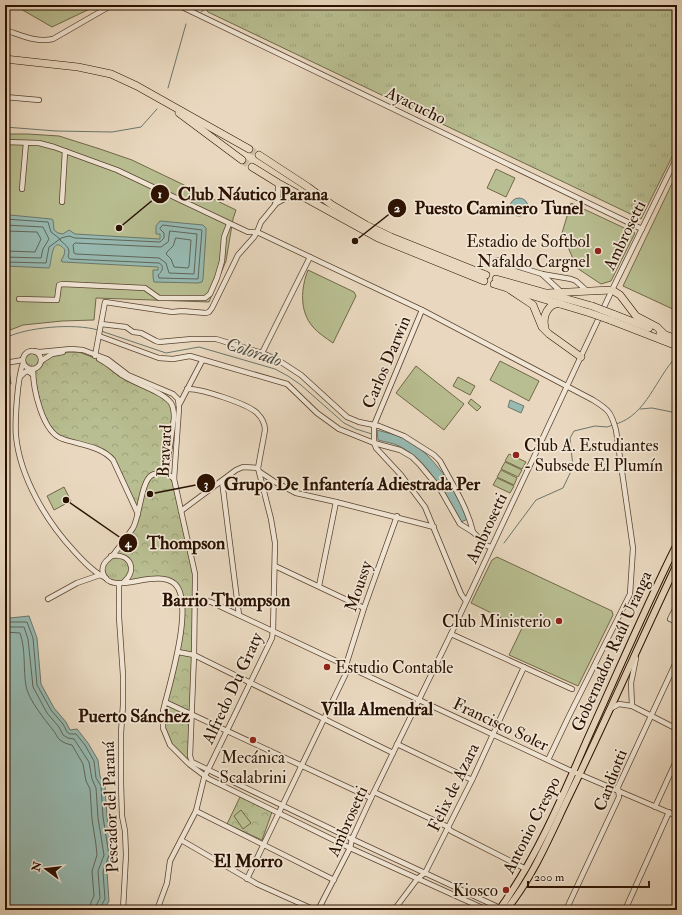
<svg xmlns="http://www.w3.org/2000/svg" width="682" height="915" font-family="'IM FELL Double Pica',serif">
	<defs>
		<pattern id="grass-tufts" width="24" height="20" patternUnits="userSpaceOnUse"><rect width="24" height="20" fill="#b8be91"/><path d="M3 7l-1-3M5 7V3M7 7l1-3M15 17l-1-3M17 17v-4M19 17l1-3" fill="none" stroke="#9ea27b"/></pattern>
		<pattern id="forest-crowns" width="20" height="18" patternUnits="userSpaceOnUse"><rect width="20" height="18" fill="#b8be91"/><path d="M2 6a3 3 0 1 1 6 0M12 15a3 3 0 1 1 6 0" fill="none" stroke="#9ea27b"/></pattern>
	</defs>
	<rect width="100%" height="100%" fill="#e9d8bf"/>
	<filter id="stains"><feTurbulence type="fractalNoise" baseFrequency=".005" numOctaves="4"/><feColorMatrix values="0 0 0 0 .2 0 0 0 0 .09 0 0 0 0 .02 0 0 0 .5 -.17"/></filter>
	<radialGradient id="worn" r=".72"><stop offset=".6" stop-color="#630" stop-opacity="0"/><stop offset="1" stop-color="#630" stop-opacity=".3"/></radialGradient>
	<g fill="url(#grass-tufts)" stroke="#716848">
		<path d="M203,5H677V147L641,219L208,12Z"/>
		<circle cx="32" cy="360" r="9"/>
		<path d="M117,555L129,561V577L119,584L106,578C103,563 103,564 117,555Z"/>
	</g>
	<g fill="url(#forest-crowns)" stroke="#716848">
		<path d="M65,352H79L105,362L166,398L173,410L166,473L174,479L195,574L190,756L188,760L170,745L163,720L182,623L178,588L167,579L124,582L132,571L127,558L111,556L133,528L138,514L108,454L55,435L43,415L33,369L37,367L43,359Z"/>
		<path d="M240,797L272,812L262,840L227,824Z"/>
	</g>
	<g fill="#b8be91" stroke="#716848">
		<path d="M14,5H98L52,27Z"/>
		<path d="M5,134H28L59,136L100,149L132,160L236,210L233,219L226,261L209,302L96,298L94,320L62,321L23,325L5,332Z"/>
		<path d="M496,169L515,178L506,197L487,188Z"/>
		<path d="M677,173V311L623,286Z"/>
		<path d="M571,203L635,233L611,281L601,284L577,268L562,233Z"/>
		<path d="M308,270L354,292L356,296L333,343C326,338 318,333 313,327C299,311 301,288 308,270Z"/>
		<path d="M500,361L539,381L529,401L490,380Z"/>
		<path d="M416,366L464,404L444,430L396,393Z"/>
		<path d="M5,370H9L11,384H5Z"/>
		<path d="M458,377L475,386L470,395L453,386Z"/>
		<path d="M471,399L481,407L477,411L468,403Z"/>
		<path d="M509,454L526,462L522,469L505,461Z"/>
		<path d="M505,462L522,470L518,477L501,469Z"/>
		<path d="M501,470L517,478L514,485L497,477Z"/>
		<path d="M497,478L514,486L510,493L493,485Z"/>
		<path d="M64,487L71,501L54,510L47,496Z"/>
		<path d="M497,557L612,611L613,615L578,686L509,655L522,628L471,603L492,560Z"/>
		<path d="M241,810L251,823L243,829L234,816Z"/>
	</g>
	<g fill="#97bab2" stroke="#6b766b">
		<circle cx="519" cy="207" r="9"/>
		<path d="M10,215L51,219L53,220L54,230L58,233L63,234L69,230L75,234L160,239V234H156V226L160,221L203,225L206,228V233L203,279L202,282L198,283L154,282L153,277V270H158V267L63,262L61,261L64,255L65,250C51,233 52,263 49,268L5,266V216Z"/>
		<path d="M510,400L524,406L521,413L508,407Z"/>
		<path d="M377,430C386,433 396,434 404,438C432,452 457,490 468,519L461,522C446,496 427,459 399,446C393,443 385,442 378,440Z"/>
		<path d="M5,612L10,618L29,616L37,638L41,684L54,708L66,722L70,730L77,729L88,743L98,760L100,776L105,786L107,817L113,855L112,859L107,872L109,901L104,910H5Z"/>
	</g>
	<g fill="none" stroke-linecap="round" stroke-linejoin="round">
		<g stroke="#606659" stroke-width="1">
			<path d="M5,219L48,222L51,232L60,239L49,247L46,263L5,262"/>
			<path d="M5,225L43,227L49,239L43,249L41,258L5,257"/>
			<path d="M163,225L202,230L198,279L159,278L158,275C162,272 165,266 159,263L70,259L68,257C71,247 66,246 60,240L61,238L69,236L75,238L160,242L164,238V233L160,229Z"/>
			<path d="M5,231L37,232L41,239L35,252L5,251"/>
			<path d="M170,231L197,234L194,274L169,273L166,263L159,258L76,254L74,253L73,245L75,243L161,247L168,242Z"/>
			<path d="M176,238L191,240L189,266L188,268L174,267L171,259L166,254L167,252L173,246Z"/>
			<path d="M5,618L9,622H27L33,638L37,685L51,710L63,724L67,732L70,734H76L85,745L94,761L96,778L101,786L103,817L109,855L103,872L105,899L101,906V910"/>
			<path d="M5,625L9,627H24L28,639L33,687L47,713L59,727L63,735L68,738L74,739L76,742L89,762L92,779L96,788L98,818L104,855L98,871L100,898L97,904L96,910"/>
			<path d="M5,632L20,633C26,650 23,668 26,686C28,699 45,720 53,730C56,733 57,738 60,740C64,743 67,744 72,745L83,764L86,781L90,789L92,819L96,845L97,855L92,871L94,896L91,902L90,910"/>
		</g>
		<g stroke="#6b766b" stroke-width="1">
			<path d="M201,12L211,5"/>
			<path d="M168,88L186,24"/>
			<path d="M5,127L56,131L112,132L141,127L157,109"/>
			<path d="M101,331L166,353L199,347L275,369L288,376L301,385L344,423L356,429L372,434"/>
			<path d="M5,338C27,327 74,323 98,330"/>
			<path d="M640,409L652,408L677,413"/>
			<path d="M616,424C647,415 656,377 677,356"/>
			<path d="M504,543L536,500L563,488L573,467L570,438L574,431L595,426L607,427L613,425"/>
		</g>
		<g stroke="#ccbaa2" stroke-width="7" stroke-dasharray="7 3.5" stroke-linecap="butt">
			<path d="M249,149L259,155"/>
			<path d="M242,160L252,167"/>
		</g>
		<g stroke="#5a4330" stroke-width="6">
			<g id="minor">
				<path d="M178,5L642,229"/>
				<path d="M5,30C21,35 36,43 53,39L112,5"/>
				<path d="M5,97L39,100"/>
				<path d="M5,142L39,143L54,147L117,170L248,232H257L422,310L593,400C609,410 611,412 616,430L633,548L630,594L569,716L548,760"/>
				<path d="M22,189L26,143"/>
				<path d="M62,202L65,151"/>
				<path d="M275,204L286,198L301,195"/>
				<path d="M497,260L542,274L571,279L576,281L587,291"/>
				<path d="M542,274L561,292"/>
				<path d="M19,299L57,300L59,285L62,284L145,288L159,298H205L210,294L217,278L222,261L224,237L229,224"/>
				<path d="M422,310L374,425V443L376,448L401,475L425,507L461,594L466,601"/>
				<path d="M101,324L126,327L133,332L141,333L156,341L159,342L192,339H216L262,353L278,360L301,375L347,417L359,422L379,426L404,436L434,455L440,461C452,484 467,506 473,532"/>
				<path d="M99,336L159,358L173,359L190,356L287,384L317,413L339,429L374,443L400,450L412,457L420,465L440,489L460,524L473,532L487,546L491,547"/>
				<path d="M32,351L40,352L71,349L83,350L107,359L128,375L173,394L178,399L179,408L174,479L195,574V582L194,655L190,756L192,762L352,839L500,908"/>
				<circle cx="32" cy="360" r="9"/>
				<path d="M262,353L310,257"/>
				<path d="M95,356L105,302L172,312L182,311L206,313L209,312L212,308L238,255L254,237L257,232L261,222L275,205L278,199V183"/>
				<path d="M99,359C108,363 114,370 122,375C135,384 162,391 171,403C174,408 174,413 174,418L166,473"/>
				<path d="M41,361L52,354L63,352"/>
				<path d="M5,363L23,360"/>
				<path d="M23,363C19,375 18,387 17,399C16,411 15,424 16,436C20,477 46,521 74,551C83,561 94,573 106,578"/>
				<path d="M33,369C33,388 42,433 63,439C80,445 101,446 113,460L138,514"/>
				<path d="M20,377L25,372L28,371L32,374"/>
				<path d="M187,389C200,388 248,404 257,413C262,418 265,423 265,430L258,468"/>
				<path d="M179,405L202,361"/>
				<path d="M260,472L275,482L296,493L336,502L434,527"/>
				<path d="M174,479C169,474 165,472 158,473C156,474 154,474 152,475C141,481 140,516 133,528C127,537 119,547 113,555C110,558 106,560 104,564C103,566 102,570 103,573C110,598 156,567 175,584C195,603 169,686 163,711V728L170,745L189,764L209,779L350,848L487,910"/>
				<path d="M222,481L239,615"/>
				<path d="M181,511L236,470L243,467L258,468"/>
				<path d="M111,556C130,553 138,569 124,582"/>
				<path d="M275,566L364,608"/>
				<path d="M119,584V617L123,675V705L121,733V784L122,816L125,831L126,855L123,910"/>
				<path d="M319,586L336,502"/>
				<path d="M48,599L77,583L100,575"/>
				<path d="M195,605L201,600L211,602L419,700L567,769L677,816"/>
				<path d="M677,605L670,619L677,622"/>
				<path d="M451,634L572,689"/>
				<path d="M178,652L194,655L393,753"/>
				<path d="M346,665L364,608L397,516"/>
				<path d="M165,702L371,798"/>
				<path d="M632,706L631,683L636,658"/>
				<path d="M610,709L619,704L632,706L677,729"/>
				<path d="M397,744L472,780"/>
				<path d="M374,792L446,826L451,831L526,869"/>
				<path d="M655,807L677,759"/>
				<path d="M196,811L334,880"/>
				<path d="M181,840L257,884L315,910"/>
				<path d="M247,879L349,667"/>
				<path d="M157,910L167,883L170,861L196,811L204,778L272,638L273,631L275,543L271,519L258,468"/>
				<path d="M318,910L350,848L352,839L371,798L451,634L612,290L677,157"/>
				<path d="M394,910L418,878L425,873L472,780L524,667"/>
				<path d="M566,910L619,797L618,787L677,660"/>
				<path d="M625,910L669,812"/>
			</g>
		</g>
		<g stroke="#2a1100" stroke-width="8">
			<g id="major">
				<path d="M499,910C536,859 562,798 587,740C617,674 645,608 677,544"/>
				<path d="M506,910C534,876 551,833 570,794C607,718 641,640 677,564"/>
			</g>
		</g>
		<g stroke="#2a1100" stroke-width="8">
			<g id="highway">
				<path d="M5,59L78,67L111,74L137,86L249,149"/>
				<path d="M179,113L242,160"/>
				<path d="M259,155L308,187L332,205L366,225L391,237L486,275"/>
				<path d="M252,167L278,183L378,238L484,281"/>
				<path d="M496,279L592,306"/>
				<path d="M494,284L590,313"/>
				<path d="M509,289L533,305L542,327L549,334L581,357"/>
				<path d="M548,293L612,290L620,295L636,316L657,327L664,334"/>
				<path d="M613,314L649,328"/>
				<path d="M610,320L677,346"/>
				<path d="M545,327C542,317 548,302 561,304"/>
				<path d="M660,333L677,339"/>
			</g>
		</g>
		<use href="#minor" stroke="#f1e6d5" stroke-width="4.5"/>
		<use href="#major" stroke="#e9d8bf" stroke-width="6"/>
		<use href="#highway" stroke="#e9d8bf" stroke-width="7"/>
		<g stroke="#2a1100" stroke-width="8" stroke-linecap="butt">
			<g id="highway-bridge">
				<path d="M592,306L613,314"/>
				<path d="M590,313L610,320"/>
			</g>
		</g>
		<use href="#highway-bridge" stroke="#e9d8bf" stroke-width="7"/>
	</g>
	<g fill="#8f2418" stroke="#f1e6d5" stroke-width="1.5">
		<circle cx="598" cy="251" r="4"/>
		<circle cx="516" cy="455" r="4"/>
		<circle cx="559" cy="621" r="4"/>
		<circle cx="327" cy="667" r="4"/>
		<circle cx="253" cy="740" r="4"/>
		<circle cx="506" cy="890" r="4"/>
	</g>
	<g text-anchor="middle" stroke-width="3.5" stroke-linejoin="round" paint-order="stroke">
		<g font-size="17" fill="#2a1100" stroke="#f1e6d5">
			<text transform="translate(416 105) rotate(26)" y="6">Ayacucho</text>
			<text transform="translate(624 235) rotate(-64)" y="6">Ambrosetti</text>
			<text transform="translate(386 362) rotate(-67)" y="6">Carlos Darwin</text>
			<text transform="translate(164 451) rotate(-87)" y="6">Bravard</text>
			<text transform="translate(486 528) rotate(-65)" y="6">Ambrosetti</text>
			<text transform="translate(358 586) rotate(-71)" y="6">Moussy</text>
			<text transform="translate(611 651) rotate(-66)" y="6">Gobernador Raúl Uranga</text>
			<text transform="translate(232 688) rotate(-65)" y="6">Alfredo Du Graty</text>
			<text transform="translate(501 724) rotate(25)" y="6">Francisco Soler</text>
			<text transform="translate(610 780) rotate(-69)" y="6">Candiotti</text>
			<text transform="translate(453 787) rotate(-64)" y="6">Felix de Azara</text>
			<text transform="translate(110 807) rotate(-92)" y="6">Pescador del Paraná</text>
			<text transform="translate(347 821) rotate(-66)" y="6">Ambrosetti</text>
			<text transform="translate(531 825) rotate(-63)" y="6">Antonio Crespo</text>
		</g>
		<g font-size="17" fill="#2a1100" stroke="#f1e6d5" text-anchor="end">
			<text x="590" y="247">Estadio de Softbol<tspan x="590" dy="20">Nafaldo Cargnel</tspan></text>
			<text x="524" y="451" text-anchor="start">Club A. Estudiantes<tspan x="524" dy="20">- Subsede El Plumín</tspan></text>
			<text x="551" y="627">Club Ministerio</text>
			<text x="335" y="673" text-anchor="start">Estudio Contable</text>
			<text x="253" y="763" text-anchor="middle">Mecánica<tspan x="253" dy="20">Scalabrini</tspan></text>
			<text x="498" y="896">Kiosco</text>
		</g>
		<g font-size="18" font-style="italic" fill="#504c3e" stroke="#f1e6d5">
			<text transform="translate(254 352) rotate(18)" y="6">Colorado</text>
		</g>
		<g font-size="18" font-weight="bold" fill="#2a1100" stroke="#f1e6d5">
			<text x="226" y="606">Barrio Thompson</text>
			<text x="377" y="715">Villa Almendral</text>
			<text x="134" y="722">Puerto Sánchez</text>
			<text x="248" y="867">El Morro</text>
		</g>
	</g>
	<path fill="none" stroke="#2a1100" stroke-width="1.5" d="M119 228L160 194M355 241L397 208M150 494L206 483M66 500L128 543"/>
	<g fill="#2a1100" stroke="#f1e6d5" stroke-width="1.5">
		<circle cx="119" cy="228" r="4"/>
		<circle cx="355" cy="241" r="4"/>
		<circle cx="150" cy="494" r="4"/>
		<circle cx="66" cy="500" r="4"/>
		<circle cx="160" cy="194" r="10"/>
		<circle cx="397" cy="208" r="10"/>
		<circle cx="206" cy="483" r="10"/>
		<circle cx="128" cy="543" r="10"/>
	</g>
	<g font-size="12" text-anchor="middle" font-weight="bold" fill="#fff">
		<text x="160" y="198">1</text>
		<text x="397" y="212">2</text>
		<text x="206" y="488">3</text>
		<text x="128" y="547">4</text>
	</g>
	<g font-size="18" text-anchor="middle" font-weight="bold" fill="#2a1100" stroke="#f1e6d5" stroke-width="3.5" stroke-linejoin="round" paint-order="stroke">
		<text x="253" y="200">Club Náutico Parana</text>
		<text x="499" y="214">Puesto Caminero Tunel</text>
		<text x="352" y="490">Grupo De Infantería Adiestrada Per</text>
		<text x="186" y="549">Thompson</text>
	</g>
	<rect width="682" height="915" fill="none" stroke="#e9d8bf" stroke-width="20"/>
	<rect x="6" y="6" width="670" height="903" fill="none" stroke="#2a1100" stroke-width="2"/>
	<rect x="10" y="10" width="662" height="895" fill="none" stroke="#2a1100"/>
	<g transform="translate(46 869) rotate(285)" stroke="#f1e6d5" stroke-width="3" paint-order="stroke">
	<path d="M0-3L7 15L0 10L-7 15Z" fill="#2a1100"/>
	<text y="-6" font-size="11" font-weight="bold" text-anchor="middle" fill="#2a1100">N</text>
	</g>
	<path d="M528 881v6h121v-6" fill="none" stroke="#2a1100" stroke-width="2"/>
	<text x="534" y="881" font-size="12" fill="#2a1100" stroke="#f1e6d5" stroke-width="3" paint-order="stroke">200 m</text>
	<rect width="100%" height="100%" filter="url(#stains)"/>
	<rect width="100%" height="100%" fill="url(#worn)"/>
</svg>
